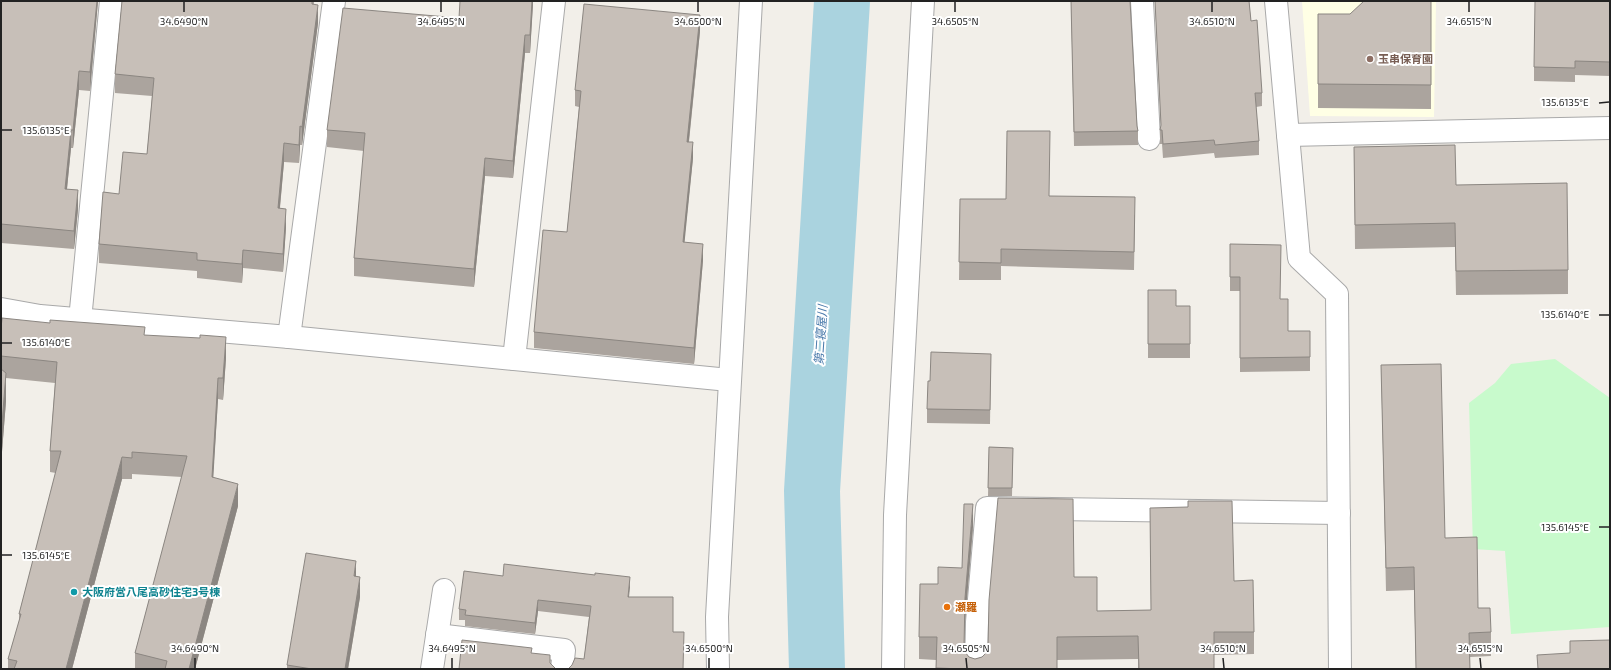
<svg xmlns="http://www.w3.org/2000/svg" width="1611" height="670" font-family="'Exo 2','Noto Sans JP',sans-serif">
	<rect width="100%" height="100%" fill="#f2efe9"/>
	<path fill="#ffffe5" d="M1302,1H1436L1434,117L1310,116Z"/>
	<path fill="#c8facc" d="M1555,359L1610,398V627L1511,634L1505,551L1473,549L1469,403L1495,383L1511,364Z"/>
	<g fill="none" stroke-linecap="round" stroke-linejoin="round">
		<path stroke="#aad3df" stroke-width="56" d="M817,669L812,491L842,1"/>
		<g stroke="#a9a9a9" stroke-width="24">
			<g id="minor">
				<path d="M1142,1L1149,139"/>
				<path d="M1276,1L1299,258L1337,294L1340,669"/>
				<path d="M1288,135L1610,128"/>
				<path d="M1,309L40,316L289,337L729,380"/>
				<path d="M80,320L111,1"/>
				<path d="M289,337L334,1"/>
				<path d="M514,359L554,1"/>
				<path d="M437,635L564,650L562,669"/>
				<path d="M432,669L444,590"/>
				<path d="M718,669L717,617L751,1"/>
				<path d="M893,669L895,515L923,1"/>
				<path d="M976,669L977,622L987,508L1339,513"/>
			</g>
		</g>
		<use href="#minor" stroke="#fff" stroke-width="22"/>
	</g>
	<g fill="#aba49e">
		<path d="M1,1H98L90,91L79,90L73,148H71L67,189L78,209L74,249L1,243Z"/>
		<path d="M122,1H314V4L318,23L302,145H300L299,163L284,162L280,208L286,227L283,272L243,268L242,283L197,278V271L99,263V244L119,194L147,154L152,96L115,93V74Z"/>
		<path d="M533,1L530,53H525L513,178L485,176L474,287L354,276V258L364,151L327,147V130Z"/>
		<path d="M1071,1L1137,126L1138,131V145L1074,146Z"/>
		<path d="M1155,1H1249L1251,21L1262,93V106L1256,107L1259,141V155L1215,158L1214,153L1163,158L1162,144H1160V130L1161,127Z"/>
		<path d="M1431,1V109L1318,108V14H1350Z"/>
		<path d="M1610,1V76L1575,75V82L1534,81V67Z"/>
		<path d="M700,31L689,142L693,158L684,242L703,260L694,364L534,348V332L567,232L579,107L575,106V90Z"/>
		<path d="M1354,147L1456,185L1568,270V294L1456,295L1455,247L1355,249Z"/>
		<path d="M1049,196L1135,215L1134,270L1001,266V280H959L960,199H1006Z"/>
		<path d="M1230,244L1280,299L1288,331H1310V371L1240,372V291H1230Z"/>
		<path d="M1148,290L1176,306H1190V358H1148Z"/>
		<path d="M1,329L145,335L226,358L223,400L218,399L213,477L238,506L195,669H135V653L182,477L132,474V479H122L72,669H8V659L19,622V614L56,473L50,472V451L55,383L6,378V401L1,464Z"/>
		<path d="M991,354L990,424L927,423V409Z"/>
		<path d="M1381,365L1445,538L1478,608L1491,632V656L1470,657V669H1416L1414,590L1386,591Z"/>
		<path d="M989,447L1013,448L1012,496H988Z"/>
		<path d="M1150,508L1234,581L1254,632V654L1214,655V669H1138V659L1057,660V669H936V660L919,659V637L938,584L962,568L973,527L965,621L964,648L965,652L969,657L975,659L982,657L1074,577L1097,611L1151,610Z"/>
		<path d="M503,576L630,587L584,659L589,617L538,611L535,634L465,626V620H459V609Z"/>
		<path d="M356,577L360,597L348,669H287V665Z"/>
	</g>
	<g fill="#8b8681">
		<path d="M97,1H98L90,91V72Z"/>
		<path d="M532,1H533V5L530,53V35Z"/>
		<path d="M318,5V23L302,145V127Z"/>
		<path d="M700,15V31L687,158V142Z"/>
		<path d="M525,35V53L513,178V161Z"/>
		<path d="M79,71V90L73,148V130Z"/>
		<path d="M300,126V145L299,163V145Z"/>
		<path d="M71,130V148L65,208V189Z"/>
		<path d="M693,142V158L683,258V242Z"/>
		<path d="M284,143V162L278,227V208Z"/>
		<path d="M485,158V176L474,287V269Z"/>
		<path d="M78,190V209L74,249V231Z"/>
		<path d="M286,209V227L283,272V254Z"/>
		<path d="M703,244V260L694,364V348Z"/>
		<path d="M243,250V268L242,283V264Z"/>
		<path d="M226,337V358L223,400V378Z"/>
		<path d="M6,373V401L1,464V436Z"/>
		<path d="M218,378V399L212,499V477Z"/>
		<path d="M122,457V479L72,669H66Z"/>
		<path d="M238,484V506L195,669H189Z"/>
		<path d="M973,504V527L965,621L964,669L965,598Z"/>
		<path d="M356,561V581L354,576Z"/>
		<path d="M360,577V597L348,669H345Z"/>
		<path d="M630,577V587L628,607V597Z"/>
		<path d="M538,600V611L535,634V623Z"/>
	</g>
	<g fill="#c7bfb8" stroke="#8b8681">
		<path d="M1,1H97L90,72L79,71L73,130H71L65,189L78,190L74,231L1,224Z"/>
		<path d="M122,1H312V4L318,5L302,127L300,126L299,145L284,143L278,208L286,209L283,254L243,250L242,264L197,260V253L99,244L103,192L119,194L123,152L147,154L154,78L115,74Z"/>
		<path d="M460,1H532L530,35H525L513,161L485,158L474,269L354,258L365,133L327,130L343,8L459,18Z"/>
		<path d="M1071,1H1130L1137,126L1138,131L1074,132Z"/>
		<path d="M1155,1H1249L1251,21L1257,20L1262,93H1255L1259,141L1215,145L1214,140L1163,144L1162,130H1160L1161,125Z"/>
		<path d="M1364,1H1431V85L1318,84V14H1350Z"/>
		<path d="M1535,1H1610V62L1575,61V68L1534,67Z"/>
		<path d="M584,4L700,15L687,142H693L683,242L703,244L694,348L534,332L543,230L567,232L581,91L575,90Z"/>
		<path d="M1007,131H1050L1049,196L1135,197L1134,252L1001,249V263L959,262L960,199H1006Z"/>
		<path d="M1455,145L1456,185L1567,183L1568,270L1456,271L1455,223L1355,225L1354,147Z"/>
		<path d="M1230,244L1281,245L1280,299H1288V331H1310V357L1240,358V277H1230Z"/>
		<path d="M1148,290H1176V306H1190V344H1148Z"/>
		<path d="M2,318L50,323V320L145,327L144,335L200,338V335L226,337L223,378H218L212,477L238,484L189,669H165L167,661L135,653L187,456L132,452V458L122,457L66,669H14L17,661L8,659L21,614H19L61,451H50L57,362L1,356V329Z"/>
		<path d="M931,352L991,354L990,410L927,409L928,381H930Z"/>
		<path d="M1441,364L1445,538L1477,537L1478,608H1490L1491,632L1469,633L1470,669H1416L1414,567L1386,568L1381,365Z"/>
		<path d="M1,369L6,373L1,436Z"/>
		<path d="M989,447L1013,448L1012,488H988Z"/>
		<path d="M998,498L1073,499L1074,577H1097V611L1151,610L1150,508L1188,507V501H1232L1234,581L1253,580L1254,632H1214V669H1139L1138,636L1057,637V669H964L936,668L937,637H919L920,584H938V567L962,568L964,504H973L965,598L964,646L965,652L969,657L975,659L982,657L986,653L988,647L989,600Z"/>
		<path d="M306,553L356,561L354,576L360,577L345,669H312L287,665Z"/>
		<path d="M504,564L595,575V573L630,577L628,597H673V632H684L683,669H568L572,665L575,658L584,659L591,606L538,600L535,623L465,615L466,610L459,609L464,571L503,576Z"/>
		<path d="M462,640L532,648L531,653L550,655V663L556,669H459Z"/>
		<path d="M1610,640V669H1538L1537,655L1570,653V641Z"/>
	</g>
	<path fill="none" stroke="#222" stroke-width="1.5" d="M184,2V12M441,2V12M698,2V12M955,2V12M1212,2V12M1469,2V12M1599,103L1609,102M2,130H12M1599,315H1609M2,343H12M1599,527H1609M2,555H12M195,658V668M452,658V668M709,658V668M966,658L967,668M1223,658L1224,668M1480,658L1481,668"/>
	<circle fill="#8d6e63" stroke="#fff" stroke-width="1.5" cx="1370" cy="59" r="4"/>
	<circle fill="#0f9aa8" stroke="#fff" stroke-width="1.5" cx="74" cy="592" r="4"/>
	<circle fill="#e8710a" stroke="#fff" stroke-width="1.5" cx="947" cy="607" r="4"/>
	<g text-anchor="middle" stroke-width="4" stroke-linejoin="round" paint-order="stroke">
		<g font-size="11" font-weight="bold" fill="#785e54" stroke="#fff" text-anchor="start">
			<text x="1378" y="63">玉串保育園</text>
		</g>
		<g font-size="11" font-weight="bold" fill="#0d838f" stroke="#fff" text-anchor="start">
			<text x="82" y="596">大阪府営八尾高砂住宅3号棟</text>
		</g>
		<g font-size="11" font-weight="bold" fill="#c56008" stroke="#fff" text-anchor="start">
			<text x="955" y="611">瀬羅</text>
		</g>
		<g font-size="12" font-style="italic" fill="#4a7aab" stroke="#fff">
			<text transform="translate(821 335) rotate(-86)" y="4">第二寝屋川</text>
		</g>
	</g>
	<g font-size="10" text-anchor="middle" fill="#222" stroke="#fff" stroke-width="4" stroke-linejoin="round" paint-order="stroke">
		<text x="184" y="25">34.6490°N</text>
		<text x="441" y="25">34.6495°N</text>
		<text x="698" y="25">34.6500°N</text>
		<text x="955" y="25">34.6505°N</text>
		<text x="1212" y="25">34.6510°N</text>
		<text x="1469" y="25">34.6515°N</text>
		<text x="1565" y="106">135.6135°E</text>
		<text x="46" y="134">135.6135°E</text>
		<text x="1565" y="318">135.6140°E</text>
		<text x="46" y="346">135.6140°E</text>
		<text x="1565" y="531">135.6145°E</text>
		<text x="46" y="559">135.6145°E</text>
		<text x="195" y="652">34.6490°N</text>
		<text x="452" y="652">34.6495°N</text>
		<text x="709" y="652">34.6500°N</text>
		<text x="966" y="652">34.6505°N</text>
		<text x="1223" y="652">34.6510°N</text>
		<text x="1480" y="652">34.6515°N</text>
	</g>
	<rect width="1611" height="670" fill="none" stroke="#222222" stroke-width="4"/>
</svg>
